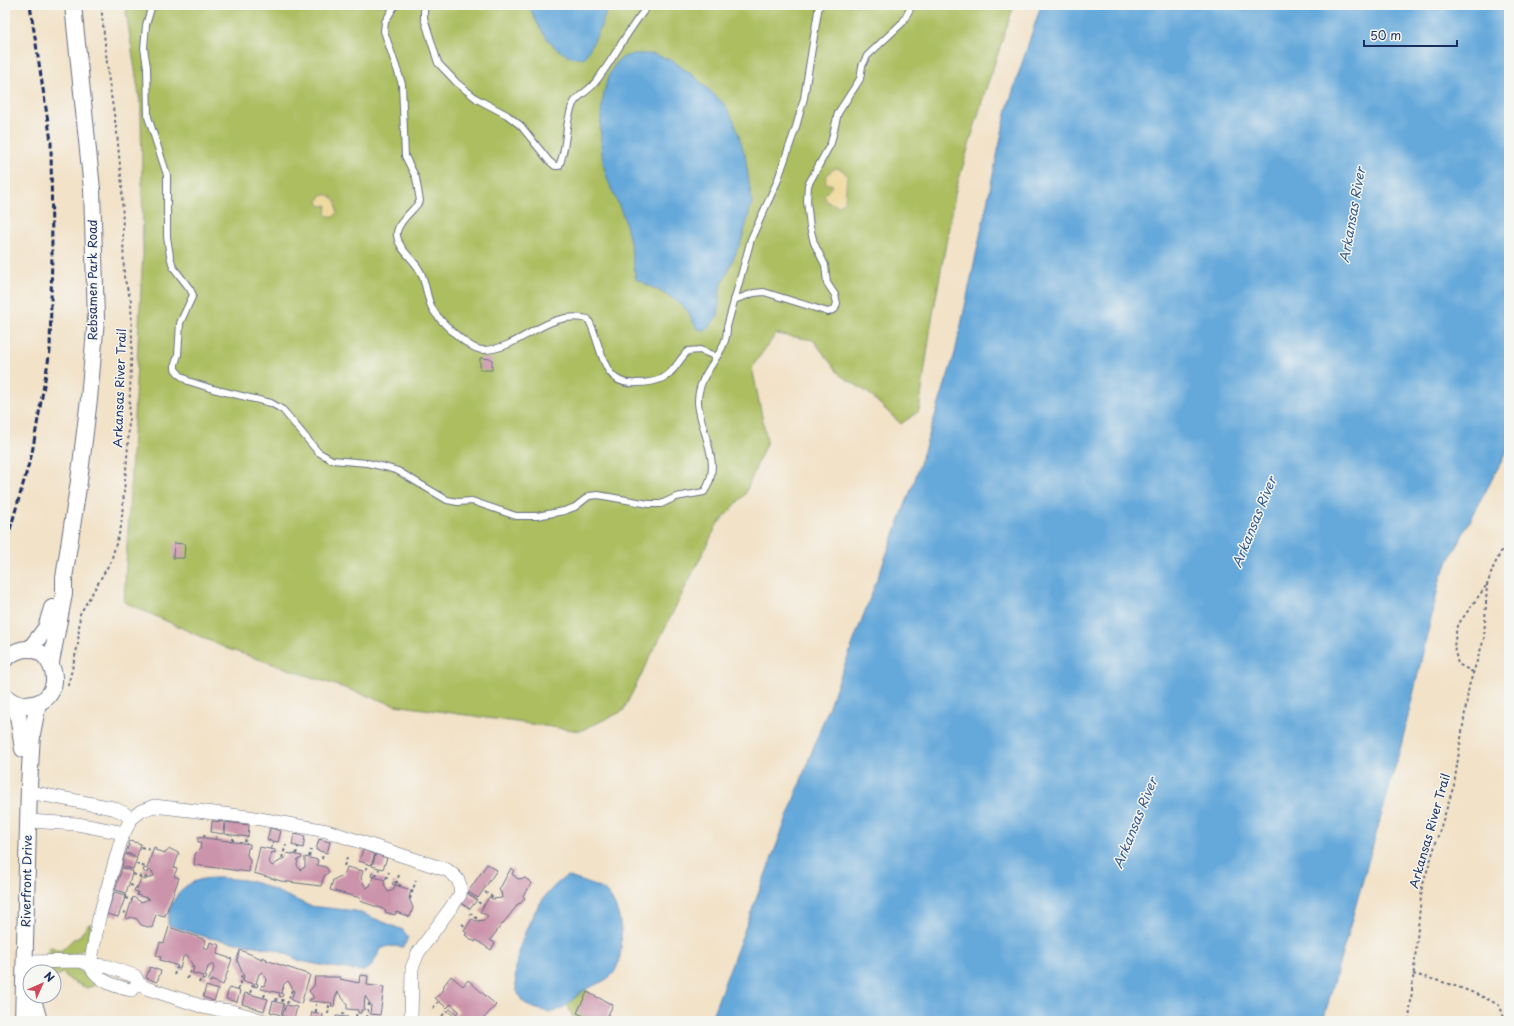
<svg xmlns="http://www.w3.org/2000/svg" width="1514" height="1026" font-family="'Playpen Sans',sans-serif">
	<rect width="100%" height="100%" fill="#f6f6f2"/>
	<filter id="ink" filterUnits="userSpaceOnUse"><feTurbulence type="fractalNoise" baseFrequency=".025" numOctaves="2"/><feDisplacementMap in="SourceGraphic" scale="8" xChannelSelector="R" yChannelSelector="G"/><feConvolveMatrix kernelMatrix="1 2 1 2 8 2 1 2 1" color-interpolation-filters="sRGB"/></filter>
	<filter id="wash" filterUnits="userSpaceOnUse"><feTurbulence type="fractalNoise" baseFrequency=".012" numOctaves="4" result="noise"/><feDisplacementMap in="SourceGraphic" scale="16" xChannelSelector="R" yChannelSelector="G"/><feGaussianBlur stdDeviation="0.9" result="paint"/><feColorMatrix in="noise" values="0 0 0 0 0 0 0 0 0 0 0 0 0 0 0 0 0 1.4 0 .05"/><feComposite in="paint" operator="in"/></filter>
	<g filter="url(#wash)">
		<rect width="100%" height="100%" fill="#f2e2c8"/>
		<g fill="#acbe61" stroke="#647660">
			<path d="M125,5H1014L984,95L956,189L931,325L919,411L901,424L867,392L840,375L813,340L776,334L752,367L767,441L745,494L717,525L623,711L580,731L395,705L228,649L124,602L143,252L141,109Z"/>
			<path d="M89,924H91C90,930 90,938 88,943C81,957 62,956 49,956L48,948L52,947L60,951C66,947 69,942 75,938L77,939Z"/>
			<path d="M58,965L68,968H77L96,985L87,988C82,985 74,983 70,980C66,977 66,975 62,973L54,979V972L50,971Z"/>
			<path d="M585,990L589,992L578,1013L591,1019L590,1021H572L573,1018L567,1004Z"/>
		</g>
		<g fill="#eeda9e" stroke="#84847e">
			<path d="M836,168L844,171L847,176L845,200L839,206L827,202L824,195L833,185L826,183C824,176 830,171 836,168Z"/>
			<path d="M324,195H329L336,201L337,213L333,217L326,215L327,205L322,206L318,203L319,198Z"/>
		</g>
		<g fill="#65a8da" stroke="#406c9c">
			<path d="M529,5H608C603,24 595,41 584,58C555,60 538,28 529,5Z"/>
			<path d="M1041,5H1509V447L1441,576L1401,746L1323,1021H710L915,479L955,353L1007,109Z"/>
			<path d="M634,54H654L673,61L695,77L724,104L734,121L745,155L752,203L742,239L720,289L718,316L706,330L697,329L687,310L671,297L636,279C633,261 631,242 626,225C621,206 610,190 605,171C598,145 597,74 622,58C625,56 630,55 634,54Z"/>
			<path d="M567,876C576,880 599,885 606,892C623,908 626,951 615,971C609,981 593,985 584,990C573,997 566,1010 552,1012C548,1012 541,1010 537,1009C510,1003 514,972 519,951C526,924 542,892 567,876Z"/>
			<path d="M221,878L245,880L260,884L310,906L356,911L403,930L408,937L404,947L388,946L381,949L371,967L363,971L331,967L300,961L278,950L209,938L168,925C167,907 178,887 196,881C203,878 213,878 221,878Z"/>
		</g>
		<g id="blocks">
			<g fill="#cc94ab">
				<path d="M480,358L492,359V370H480Z"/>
				<path d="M174,543L185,544L184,558H173Z"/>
				<path d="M212,821L224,822L223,834L211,832Z"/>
				<path d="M226,822L249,825L248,837L225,834Z"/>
				<path d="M270,828L281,831L278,842L267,840Z"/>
				<path d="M294,834L305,836L303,848L292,845Z"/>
				<path d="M198,837L250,844V848H248L247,855L250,860L249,872L194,865L195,854L200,849L201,842H198Z"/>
				<path d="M319,839L330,842L327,853L316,850Z"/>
				<path d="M130,841L141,844L137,856L126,853Z"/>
				<path d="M154,847L156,848L155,850L165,853L170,849L179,853L174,868L177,869L174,876L179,878L165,916L156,914L152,928L141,925L137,919L130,917L129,919L126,918L133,897L141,902L150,899L137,895L138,892L134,891L135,888L137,889L141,878L144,880L154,876L152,871L148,870L147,873L143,871L144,868L147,869Z"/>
				<path d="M260,847L275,850V853L272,852L269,862L272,866L286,857L287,853L302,856L301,859H298L297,865L300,870L305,867V857L318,860L317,865L326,867L329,872L324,876L321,886L281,881L254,873Z"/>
				<path d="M363,850L375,854L371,865L359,861Z"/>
				<path d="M125,854L137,858L133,869L122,866Z"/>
				<path d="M376,854L387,858L383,869L372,866Z"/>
				<path d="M487,864L497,870L478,898L468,892Z"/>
				<path d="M347,867L363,871L361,878L366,888L370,886L373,877L371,876L372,873L375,874L374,877L385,880L384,884L388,892L393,890L395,885L392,884L393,882H396L395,885L411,890L409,898L413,908L410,917L396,912L395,915L385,912L386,910L360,901L361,898L330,890L333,880L345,874Z"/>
				<path d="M122,868L133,871L126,893L115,890Z"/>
				<path d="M511,868L514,870L512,874L518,879L525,878L532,883L523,896L525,898L520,904L519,903L490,940L495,943L491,950L476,940L475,942L465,935L467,933L464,931L472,919L476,921L485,920L488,916L480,912L489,897L493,899L502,898L501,892L499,890Z"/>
				<path d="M114,892L126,895L118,917L107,914Z"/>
				<path d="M467,893L477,900L470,909L461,903Z"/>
				<path d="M169,927L206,940L203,947L208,949L210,942L220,945L217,954L232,959L223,985L211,980V982L208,981L214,969L213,964L208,967L205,976L207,977L205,980L202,979L203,976L192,973L194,968L187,955L183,957L180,969H178V966L160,960L161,957L156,956L160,942L164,943Z"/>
				<path d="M240,950L262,959V957L267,959L266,960L310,975L301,1004L291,1000L294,991L288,981L284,984L281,993L283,994L282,997L279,996L280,993L261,989L262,985L264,986L266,980L263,972L259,974L256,983L258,984L257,987L254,986L255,984L242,981L244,977L237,960Z"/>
				<path d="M150,967L161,971L157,982L146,978Z"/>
				<path d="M360,975L368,976L367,985L384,987L380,1015L370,1014L371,1005L365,996L364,1010H361V1013H358V1010L347,1009V1004L338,992L335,998L334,1006H331L332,1003L309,1001L310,999H313V996L309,991L314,986L315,977H341L340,979L359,983Z"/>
				<path d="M451,976L463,986L468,980L496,1005L484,1018L485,1021H459L448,1011L450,1009L456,1014L459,1011L451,1004L447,1008L435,998L443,991L444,985Z"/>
				<path d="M206,986L218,990L214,1001L203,997Z"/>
				<path d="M229,988L240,991L237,1002L226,999Z"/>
				<path d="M587,992L613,1005L605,1021H590L591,1019L577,1013Z"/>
				<path d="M245,993L268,999L264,1011L242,1004Z"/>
				<path d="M273,1001L284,1004L281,1015L270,1012Z"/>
				<path d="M286,1005L297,1007L294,1019L282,1016Z"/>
				<path d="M312,1012L323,1014L322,1021H310Z"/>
				<path d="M336,1016L348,1017V1021H336Z"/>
			</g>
		</g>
	</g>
	<g filter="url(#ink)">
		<use href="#blocks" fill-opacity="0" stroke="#666e83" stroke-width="1"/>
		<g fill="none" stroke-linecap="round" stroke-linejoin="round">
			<g stroke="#666e83" stroke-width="8">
				<g id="service">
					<path d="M152,5L146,25L144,48L147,67L148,117L167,175V237L170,256L173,267L190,289L193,295L180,323L178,355L175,364V369L180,375L188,381L213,389L271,403L283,410L318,452L332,460L367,463L385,467L398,471L447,500L458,502L472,501L516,516H537L564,511L575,507L589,496L598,495L649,504H661L676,497L704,492C724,465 700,431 698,403C697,371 728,355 727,327L751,239L777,182L796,127L804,98L819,5"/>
					<path d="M395,5L385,22L384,31L402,84L405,156L416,178L420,201C413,211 395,224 397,236C399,250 414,259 420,271C426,282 426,294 431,306C436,318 469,350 483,350C521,350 547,308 588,319C602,342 600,387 636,383C645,383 655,382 663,378C674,373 679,359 688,351L700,350L715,356"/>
					<path d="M426,5L424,10V18L438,63L457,83L477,99L507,115L521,126L549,161L555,166H559C568,146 564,124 573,104C577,96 588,91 593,85C614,60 627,29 649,5"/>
					<path d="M734,300L754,293L764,292L828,312L835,309L837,303L835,295L827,283L825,265L814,243L810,227L807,201L808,185L831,143L838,113L860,79L862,66L867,56L903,22L912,5"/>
				</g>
			</g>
			<g stroke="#666e83" stroke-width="14">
				<g id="minor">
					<path d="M29,792L113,808L124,813L131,819"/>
					<path d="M28,821L77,824L124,833"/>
					<path d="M25,962L81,961L90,965L106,966L135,976L139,984L146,988L207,1008L231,1011L264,1021"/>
					<path d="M139,984L131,990C114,986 97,981 90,965L99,918L122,837L131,819L141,811L154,806L249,817L327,831L447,870C457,877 462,882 460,895L418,953L412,968L411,1021"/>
				</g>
			</g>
			<g stroke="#666e83" stroke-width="18">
				<g id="tertiary">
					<path d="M30,649L46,628L52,608"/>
					<path d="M5,659C46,623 76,695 33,704C22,707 13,704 5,696"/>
					<path d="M51,662L64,594V578L79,481L89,399L96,319L92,189L73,5"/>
					<path d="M11,701L18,715L23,749"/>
					<path d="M32,996L39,1021"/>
					<path d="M23,1021L29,786L32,734L38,703"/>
				</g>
			</g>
			<g stroke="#666e83" stroke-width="2" stroke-dasharray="3 3" stroke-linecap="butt">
				<path d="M1473,672L1458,664L1454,647L1457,626L1486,586"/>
				<path d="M68,686L78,644L80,614L111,561L121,527L128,446L132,339L131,301L124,277L122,187L117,133L109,82L101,5"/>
				<path d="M204,837L205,832"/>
				<path d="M216,839L217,834"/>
				<path d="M233,841V836"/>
				<path d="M245,842L246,837"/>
				<path d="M141,847L151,850"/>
				<path d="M271,849L273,842"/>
				<path d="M296,854L298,847"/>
				<path d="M309,857L311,850"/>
				<path d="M282,858L286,845"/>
				<path d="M322,859L323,853"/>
				<path d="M136,864L146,867"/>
				<path d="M344,866L347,858"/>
				<path d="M366,870L367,865"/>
				<path d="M133,874L144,878L150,876"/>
				<path d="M399,875L396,884L401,886"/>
				<path d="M376,876L379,869"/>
				<path d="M386,879L389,872"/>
				<path d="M130,885L137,887"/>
				<path d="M485,892L495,899"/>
				<path d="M125,898L132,900"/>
				<path d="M410,899L416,880"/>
				<path d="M478,902L484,906"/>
				<path d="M123,912L127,913"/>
				<path d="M470,913L480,921"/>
				<path d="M462,924L466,927"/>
				<path d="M1413,974C1444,982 1473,990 1500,1006L1505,1021"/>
				<path d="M174,975L177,967"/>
				<path d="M187,979L192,966"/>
				<path d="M199,983L201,978"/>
				<path d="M238,990L242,975"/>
				<path d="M250,993L253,985"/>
				<path d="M264,997L266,991"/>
				<path d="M276,1001L277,996"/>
				<path d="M282,1002L283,998"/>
				<path d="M287,1004L292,990"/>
				<path d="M433,1008L438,1002"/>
				<path d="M316,1012V1004"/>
				<path d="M328,1014L329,1005"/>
				<path d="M343,1015L344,1009"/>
				<path d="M442,1016L447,1011"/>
				<path d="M356,1017L357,1011"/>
				<path d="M367,1018L369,1003"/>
				<path d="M454,1021L456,1019"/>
				<path d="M1409,1021L1422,887L1454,785L1469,686L1484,639L1487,585L1493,568L1509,535"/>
			</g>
			<use href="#service" stroke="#fff" stroke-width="6"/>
			<use href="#minor" stroke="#fff" stroke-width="13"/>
			<use href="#tertiary" stroke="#fff" stroke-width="16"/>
			<path stroke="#1b2f5e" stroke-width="3" stroke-dasharray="6 3" stroke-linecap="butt" d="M5,547L32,453L50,351L52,252L51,141L30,5"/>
		</g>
	</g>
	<g text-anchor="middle" stroke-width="3" stroke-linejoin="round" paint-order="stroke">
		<g font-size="12" fill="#1b2f5e" stroke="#f6f6f2">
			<text transform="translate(93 280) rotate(-90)" y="4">Rebsamen Park Road</text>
			<text transform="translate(120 388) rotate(-88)" y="4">Arkansas River Trail</text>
			<text transform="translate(1430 831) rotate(-74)" y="4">Arkansas River Trail</text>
			<text transform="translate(27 881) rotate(-89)" y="4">Riverfront Drive</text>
		</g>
		<g font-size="13" font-style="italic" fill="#355989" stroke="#f6f6f2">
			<text transform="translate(1352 215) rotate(-80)" y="5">Arkansas River</text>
			<text transform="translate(1254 522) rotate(-68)" y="5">Arkansas River</text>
			<text transform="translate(1135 823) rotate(-68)" y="5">Arkansas River</text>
		</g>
	</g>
	<rect width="1514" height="1026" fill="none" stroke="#f6f6f2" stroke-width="20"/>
	<g transform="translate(42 984) rotate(45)"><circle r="19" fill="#f6f6f2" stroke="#9ea6b7"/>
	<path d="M0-3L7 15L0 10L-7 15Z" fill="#d1495b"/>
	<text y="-6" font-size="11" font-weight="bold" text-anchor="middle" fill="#1b2f5e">N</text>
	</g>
	<path d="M1364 40v6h93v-6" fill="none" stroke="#1b2f5e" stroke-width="2"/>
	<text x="1370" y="40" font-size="12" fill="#1b2f5e" stroke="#f6f6f2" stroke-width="3" paint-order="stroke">50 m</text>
</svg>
